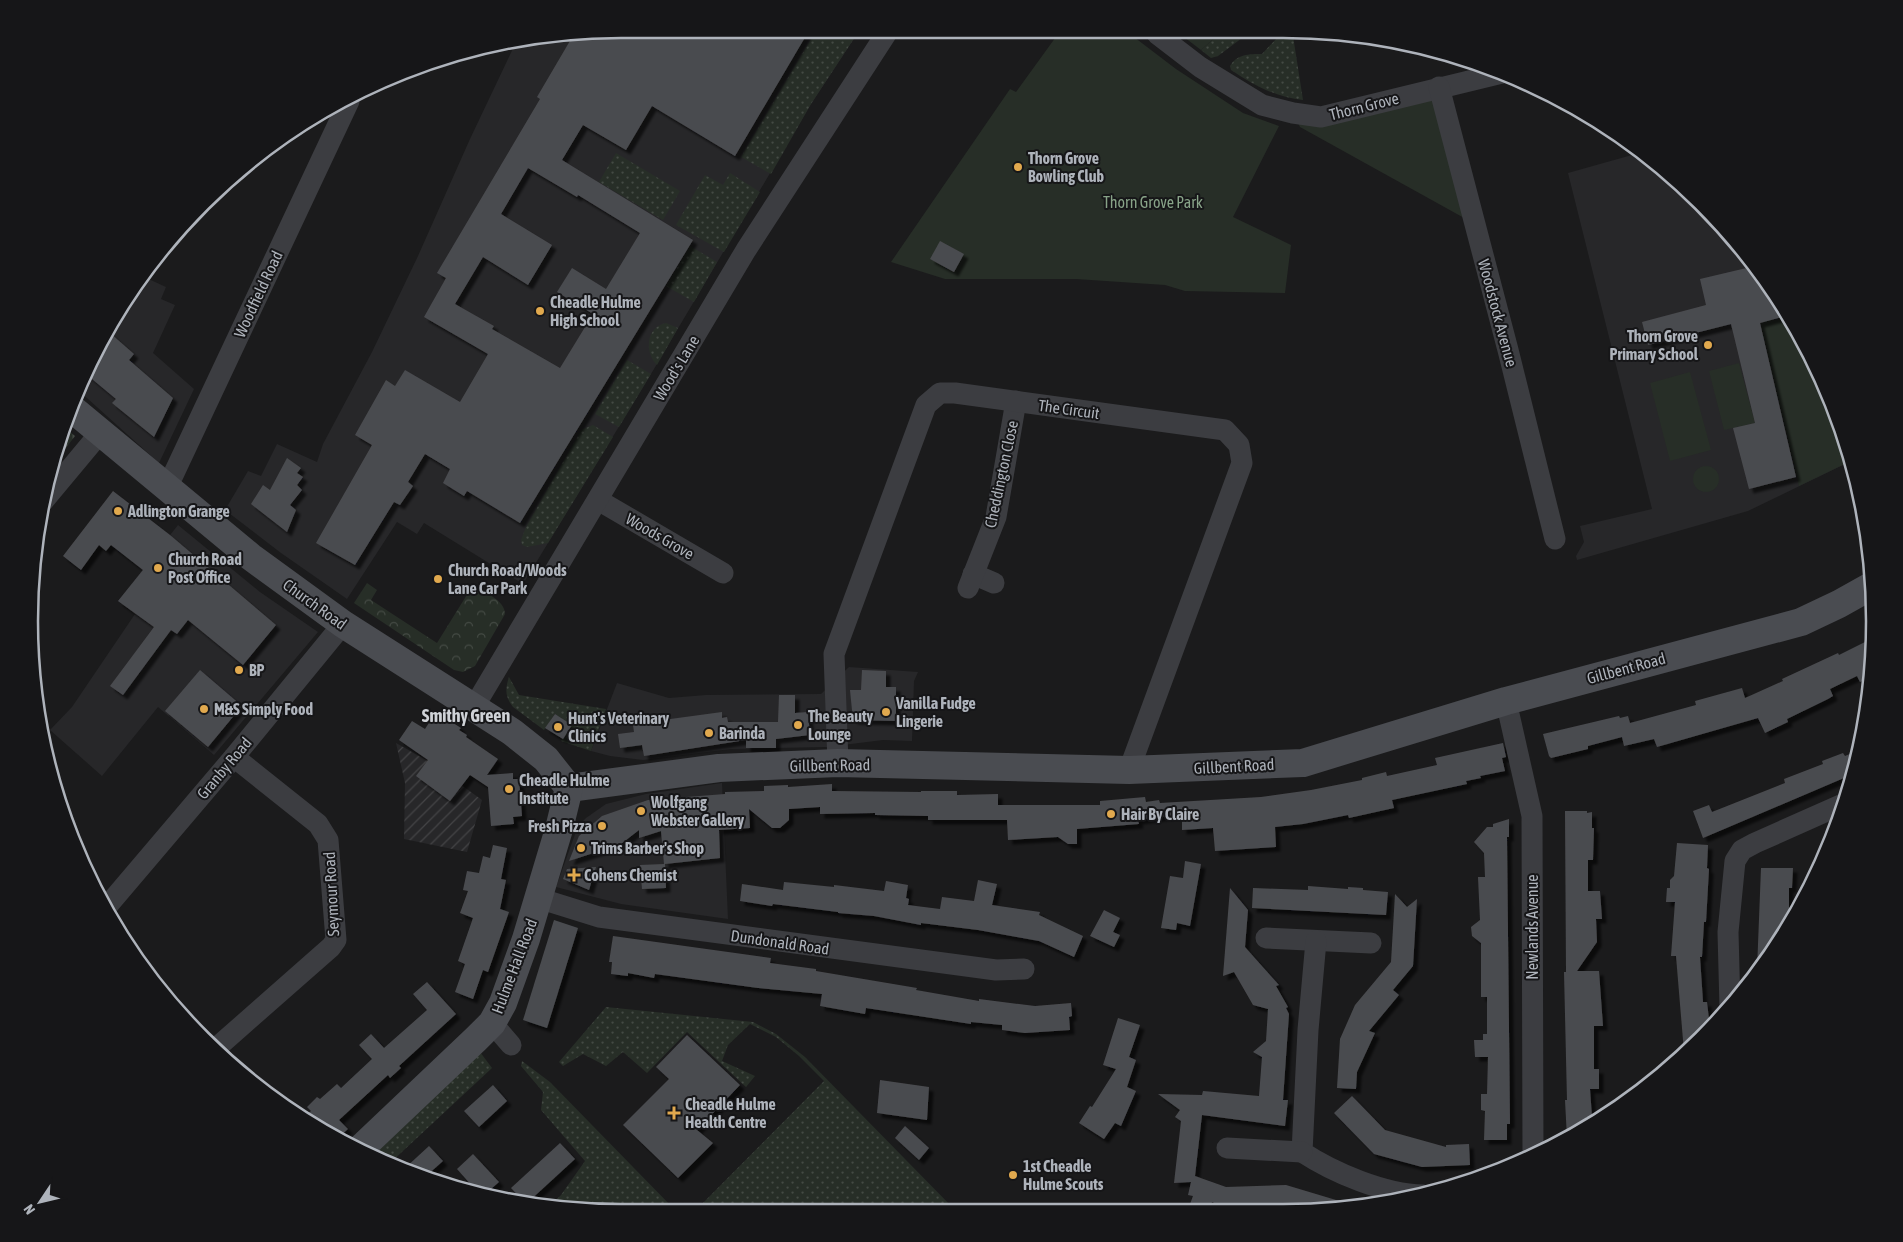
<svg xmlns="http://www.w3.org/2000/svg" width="1903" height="1242" font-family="'Asap Condensed',sans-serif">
	<defs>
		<pattern id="industrial-furrows" width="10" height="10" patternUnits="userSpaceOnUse" patternTransform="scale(1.25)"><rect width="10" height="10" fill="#272729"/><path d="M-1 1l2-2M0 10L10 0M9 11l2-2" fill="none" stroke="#444446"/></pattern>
		<pattern id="grass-dots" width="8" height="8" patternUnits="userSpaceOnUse" patternTransform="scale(1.25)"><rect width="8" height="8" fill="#272e27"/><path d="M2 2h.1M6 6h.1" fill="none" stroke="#444a44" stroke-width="1.8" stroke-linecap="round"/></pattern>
		<pattern id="forest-crowns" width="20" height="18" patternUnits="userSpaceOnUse" patternTransform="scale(1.25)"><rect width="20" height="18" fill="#272e27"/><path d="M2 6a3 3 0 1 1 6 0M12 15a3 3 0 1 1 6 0" fill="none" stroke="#444a44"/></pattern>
		<pattern id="cemetery-stones" width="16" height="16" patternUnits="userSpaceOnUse" patternTransform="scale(1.25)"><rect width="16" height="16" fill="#272e27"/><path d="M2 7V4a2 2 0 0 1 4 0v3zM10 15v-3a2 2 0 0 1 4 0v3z" fill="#444a44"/></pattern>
		<filter id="shadow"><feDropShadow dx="4.5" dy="4.5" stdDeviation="1" flood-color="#0009"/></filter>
	</defs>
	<rect width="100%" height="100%" fill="#1b1b1c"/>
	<g fill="#272729">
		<path d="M543,34H857L811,104L651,374L523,584L424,523L417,534L397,522L347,599L281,553L225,510L248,471L261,476L277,444L317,462L323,444L372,352L418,256L470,139L517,40Z"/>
		<path d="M1639,153L1673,176L1752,261L1813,359L1851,461L1748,511L1577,560L1576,556L1584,542L1580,526L1652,509L1568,173Z"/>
		<path d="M142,276L166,287L161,299L175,305L153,353L194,389L159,463L77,389Z"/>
		<path d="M178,525L260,592L318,632L214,755L158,707L102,776L50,730L72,707L135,614L118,601Z"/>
		<path d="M849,667L918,672L914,681L912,741L883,740L827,747L731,749L643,760L610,756L591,751L617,683L669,698L706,695L821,694Z"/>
		<path d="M722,783L728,919L621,904L556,887L578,826L586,818L606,804L646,794Z"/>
	</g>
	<path fill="url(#industrial-furrows)" d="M396,743L428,761L482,800L467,852L404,839L405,783Z"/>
	<g fill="url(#grass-dots)">
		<path d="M814,34H857L811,104L771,174L741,157Z"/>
		<path d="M1219,34H1237L1242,38L1218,56L1211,58L1201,50Z"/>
		<path d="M1293,36L1303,100C1277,98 1252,84 1231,70L1230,66C1237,54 1249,54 1262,54L1277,38L1282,39Z"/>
		<path d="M616,153L680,191L663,220L599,182Z"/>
		<path d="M730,173L760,192L724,252L676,225L705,175L723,185Z"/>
		<path d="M690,246L717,262L694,302L666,286Z"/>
		<path d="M666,323L678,328L657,365C644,352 646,327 666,323Z"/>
		<path d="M627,360L651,374L619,427L595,414Z"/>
		<path d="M593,425L613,437L548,543L527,547L522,545L521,540L526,527L581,430Z"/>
		<path d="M509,677L519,695L606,709L591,751L561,741L571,725L555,714L544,730L513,707C505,697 505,689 509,677Z"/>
		<path d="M606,1007L753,1022L776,1034L805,1057L955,1210L697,1209L824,1081L799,1056L776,1037L750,1024L728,1045L722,1061L755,1076L746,1087L687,1032L647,1073L623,1052L606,1066L583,1054L563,1066L559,1062Z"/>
		<path d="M480,1052L492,1068L389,1164L369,1156Z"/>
		<path d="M522,1061L550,1082L674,1209L548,1208L561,1195L585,1161L541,1110L543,1092L521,1066Z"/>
	</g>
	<path fill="url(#forest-crowns)" d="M367,583L377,590L371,600L437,643L473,585C484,592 505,600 505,614L475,666L463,672L454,670L354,603Z"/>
	<path fill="url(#cemetery-stones)" d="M64,427L75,436L52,466Z"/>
	<g fill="#272e27">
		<path d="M1058,34H1130L1176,69L1243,113L1279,126L1233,217L1291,245L1285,293L1185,291L1165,285L1076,279H945L891,262L1010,89L1016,92Z"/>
		<path d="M1180,34H1219L1201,50Z"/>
		<path d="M1439,87L1475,224L1300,127L1293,113Z"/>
		<path d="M1786,316L1813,359L1851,461L1799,486L1760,323Z"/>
		<path d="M1739,363L1755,423L1724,430L1709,371Z"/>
		<path d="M1690,372L1711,450L1670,461L1650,383Z"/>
		<circle cx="1706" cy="479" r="13"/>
	</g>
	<g fill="#4a4b4f" fill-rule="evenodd" filter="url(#shadow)">
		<path d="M574,34H807L735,156L652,106L626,150L583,125L562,160L693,240L520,523L467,491L464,496L443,483L450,469L425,454L408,482L413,486L400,505L394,502L355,565L316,543L372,445L355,435L386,380L395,386L405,370L460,402L488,354L424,317L446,278L437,273L540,99L537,97ZM528,168L577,197L578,195L640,233L606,289L572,268L557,292L593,314L560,368L492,329L494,326L455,304L483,257L528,285L552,245L501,214Z"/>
		<path d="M940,241L964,254L954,272L930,259Z"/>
		<path d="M1755,266L1786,316L1760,323L1796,477L1749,489L1733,428L1755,423L1731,324L1648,345L1642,322L1706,305L1700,279Z"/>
		<path d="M110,333L134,354L129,360L173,398L154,437L112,403L116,399L86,374Z"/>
		<path d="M287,458L301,468L297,473L303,477L297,485L302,490L290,505L296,510L287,532L251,504L263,485L270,490Z"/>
		<path d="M113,491L170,535L276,625L243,665L188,620L177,634L171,630L123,695L110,686L154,627L118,601L143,570L111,545L106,551L99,545L81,570L63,556Z"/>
		<path d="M1871,639L1870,677L1860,682L1857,676L1830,689L1833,696L1828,699L1787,719L1788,722L1765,733L1758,718L1657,747L1654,739L1624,746L1622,737L1588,746V749L1551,758L1549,756L1543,734L1619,716L1620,718L1628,716L1630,723L1696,705L1695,701L1742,688L1745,698L1783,681L1782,679L1838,653L1839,655Z"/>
		<path d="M200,670L242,706L208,747L165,711Z"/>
		<path d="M862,670L886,671V687H896V721L853,720L850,690H861Z"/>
		<path d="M779,695H795V713L808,712L810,735L776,739V748H746V740L644,756L642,745L620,748L618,734L634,732L633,725L641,724V723L722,712V718L727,717L728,722H778Z"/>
		<path d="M436,712L461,728L459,730L467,735L466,737L498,759L487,775L513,773V779H519L522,816L513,817L514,824L491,826L488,787L470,775L450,801L416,776L428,760L399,740L412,721L425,729Z"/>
		<path d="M555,714L572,725L563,739L545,728Z"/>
		<path d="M1503,743L1506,757L1502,758L1505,771L1480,776L1481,778L1466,781L1467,784L1392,800L1394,808L1349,818L1348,815L1303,824L1275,827L1276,847L1215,851L1213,828L1182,830V814L1138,820L1139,824L1077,829V844H1068L1058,837L1008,840L1007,820H928V816L875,815V813L820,814V807L789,809V820L780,828H772L749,809L750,828L719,830L720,858L665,864L666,888L642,889L640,865L664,864L661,831L639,838V830L621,844L569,861L579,836L602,816L648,800L725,794V792L764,791V786L788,785V787L832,784V791L921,792V791H957V795L998,794V805H1100V801L1145,797L1146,802L1159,800L1160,803L1261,797L1311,790L1362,780V778L1386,772L1387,776L1437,765L1435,758Z"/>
		<path d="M1857,751L1851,775L1703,838L1693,811L1709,805L1712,812L1785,783L1784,779L1823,764L1822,761L1843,753L1845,756Z"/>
		<path d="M1565,811H1587V813L1592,812V828H1594L1593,860H1588V891H1600L1602,919H1596L1597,942L1577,971H1599L1603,1026H1594V1069H1599V1089H1590L1592,1117H1586V1126L1567,1138L1565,1100H1567L1564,972H1566Z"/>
		<path d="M1509,819V837H1507L1510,1124H1507V1140H1484L1485,1111L1481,1110V1094H1487L1488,1057H1475L1474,1040H1483V1034H1487V997H1481V943L1472,936L1471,927L1480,920L1478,877H1485L1484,853L1474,842L1487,827H1493V824Z"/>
		<path d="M1677,843L1708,845L1707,868L1709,869L1706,922H1704L1702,957H1700L1703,1002H1707L1710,1028L1684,1052L1676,956H1671L1675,902H1666L1667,888H1670V880L1674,876Z"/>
		<path d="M493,845L507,848L501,879L506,880L500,909L509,912L488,972L483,970L473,999L455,992L465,964L458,961L473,918L460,913L468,891L463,890L467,871L479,873L483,856L490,858Z"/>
		<path d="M1185,861L1201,864L1190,926L1177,923L1176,930L1161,928L1170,876L1183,878Z"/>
		<path d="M596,867L589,890L563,879L567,869Z"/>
		<path d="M1761,868H1793L1792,888H1789V926L1757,970Z"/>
		<path d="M978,880L997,884L992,905L1040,912L1039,915L1083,936L1074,957L1039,941L978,930L921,923V925L874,916L838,913V912L773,904L772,906L740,901L742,884L783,890L784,882L834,887V885L884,891L886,881L908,885L906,898L909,899L908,905L940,909L942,897L974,901Z"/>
		<path d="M1308,886L1348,889V887L1363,888V890L1388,892L1386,915L1252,908L1253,888L1308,890Z"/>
		<path d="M1230,888L1248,910L1245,947L1279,985L1276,986L1288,1007L1286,1008L1289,1014L1283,1100H1288L1285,1126L1202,1115L1195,1176L1226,1187L1286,1185L1356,1206L1320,1212H1286L1287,1207L1233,1211L1212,1202L1209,1211L1190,1204L1193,1196L1188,1195L1191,1182L1174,1183L1181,1121L1175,1117L1180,1110L1158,1094L1202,1095L1203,1091L1259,1096L1262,1057L1253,1052L1266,1041L1268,1009L1253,1005L1234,972L1223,976Z"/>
		<path d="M1395,894L1407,907L1417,899L1413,966L1393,990L1399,995L1369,1031L1375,1033L1357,1072L1356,1089L1337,1088L1340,1039L1355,1005L1391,962Z"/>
		<path d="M1104,910L1120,918L1113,932L1120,935L1114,947L1090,936Z"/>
		<path d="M554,920L578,928L547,1028L523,1020Z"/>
		<path d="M613,936L771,958L770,963L816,969V971L917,988L916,990L979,1001V999L1035,1006L1071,1003L1072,1016L1069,1017L1070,1030L1025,1033L1002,1030V1025L971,1022V1024L866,1008L865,1014L820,1006L822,994L758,988L655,974L654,978L628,973V976L611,974L612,962H609Z"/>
		<path d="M427,982L456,1014L399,1066L401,1068L390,1078L388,1075L339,1120L348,1129L338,1138L305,1116L311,1111L307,1107L317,1097L320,1099L337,1084L341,1088L372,1059L359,1045L371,1034L384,1048L427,1010L413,994Z"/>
		<path d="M1118,1018L1140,1025L1129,1057L1136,1060L1127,1087L1136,1091L1121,1126L1115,1123L1104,1139L1079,1123L1090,1106L1092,1107L1116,1069L1103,1065Z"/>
		<path d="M687,1035L740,1085L697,1130L713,1143L678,1178L623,1125L669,1079L656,1067Z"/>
		<path d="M880,1080L929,1087L927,1120L877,1113Z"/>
		<path d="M493,1085L507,1101L479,1127L464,1111Z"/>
		<path d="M1352,1096L1385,1130L1446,1147V1145L1469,1144L1470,1165L1422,1167L1374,1154L1334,1113Z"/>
		<path d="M905,1126L929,1148L919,1160L895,1138Z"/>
		<path d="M560,1143L575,1159L526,1204L511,1188Z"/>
		<path d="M429,1146L443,1161L425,1177L404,1169Z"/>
		<path d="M473,1154L499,1182L483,1196H481L457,1169Z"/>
	</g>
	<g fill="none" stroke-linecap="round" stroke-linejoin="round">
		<g stroke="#3c3d41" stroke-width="21">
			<path d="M1157,34L1200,67L1262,105L1293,113L1321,117L1502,73"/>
			<path d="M1439,87L1508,350L1555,539"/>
			<path d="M167,488L349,101"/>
			<path d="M598,500L723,573"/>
			<path d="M40,505L100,433"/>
			<path d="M973,574L994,583"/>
			<path d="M968,588L996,517L1016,401"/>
			<path d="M1506,701L1532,816L1533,1156"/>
			<path d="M474,707L746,250L886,34"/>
			<path d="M838,763L834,654L926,405L940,393H955L1225,430L1239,445L1242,463L1129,770"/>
			<path d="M538,898L599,917L996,970L1024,969"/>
			<path d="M104,910L234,757L343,624"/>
			<path d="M1266,938L1371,943"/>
			<path d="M1316,941L1308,1030L1302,1152C1334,1173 1384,1194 1423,1195"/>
			<path d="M1730,1008L1728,932L1735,861L1742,850L1755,843L1845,803"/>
			<path d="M492,1023L511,1045"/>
			<path d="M214,1050L331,947L336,940L328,840L318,824L234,757"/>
			<path d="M1227,1148L1302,1152"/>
		</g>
		<g stroke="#4a4c51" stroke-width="28">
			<path d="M70,407L251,557L343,624L512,732L546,759L569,788"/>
			<path d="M569,788L719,768L838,763L1129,770L1303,763L1506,701L1801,622L1839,604L1873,585"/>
			<path d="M358,1151L476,1039L492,1023L503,1003L526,939L559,829L569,788"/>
		</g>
	</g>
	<g fill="#e1a94e" stroke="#161618" stroke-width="2">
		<circle cx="1018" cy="167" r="5"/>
		<circle cx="540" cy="311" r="5"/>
		<circle cx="1708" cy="345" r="5"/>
		<circle cx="118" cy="511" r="5"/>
		<circle cx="158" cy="568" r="5"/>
		<circle cx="438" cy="579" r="5"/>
		<circle cx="239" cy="670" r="5"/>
		<circle cx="204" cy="709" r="5"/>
		<circle cx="886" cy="712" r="5"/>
		<circle cx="798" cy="725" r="5"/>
		<circle cx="558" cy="727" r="5"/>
		<circle cx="709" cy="733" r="5"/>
		<circle cx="509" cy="789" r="5"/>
		<circle cx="641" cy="811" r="5"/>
		<circle cx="1111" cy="814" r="5"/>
		<circle cx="602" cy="826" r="5"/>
		<circle cx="581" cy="848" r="5"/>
		<path d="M571.5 867.5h5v5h5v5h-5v5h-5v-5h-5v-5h5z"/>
		<path d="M671.5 1105.5h5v5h5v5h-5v5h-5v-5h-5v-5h5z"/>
		<circle cx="1013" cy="1175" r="5"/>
	</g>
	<g text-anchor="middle" stroke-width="4" stroke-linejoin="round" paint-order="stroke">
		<g font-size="16" fill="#aeb3bb" stroke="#161618">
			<text transform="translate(1364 106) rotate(-14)" y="6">Thorn Grove</text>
			<text transform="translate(258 294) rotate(-65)" y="6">Woodfield Road</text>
			<text transform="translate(1498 313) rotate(75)" y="6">Woodstock Avenue</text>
			<text transform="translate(676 368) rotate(-59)" y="6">Wood's Lane</text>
			<text transform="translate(1069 409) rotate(8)" y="6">The Circuit</text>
			<text transform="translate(1001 474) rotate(-78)" y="6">Cheddington Close</text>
			<text transform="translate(660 536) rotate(30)" y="6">Woods Grove</text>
			<text transform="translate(315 604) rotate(36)" y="6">Church Road</text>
			<text transform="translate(1626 668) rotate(-15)" y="6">Gillbent Road</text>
			<text transform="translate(830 765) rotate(-1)" y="6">Gillbent Road</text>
			<text transform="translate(1234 766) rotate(-3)" y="6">Gillbent Road</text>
			<text transform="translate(224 768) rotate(-50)" y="6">Granby Road</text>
			<text transform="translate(331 894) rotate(-93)" y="6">Seymour Road</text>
			<text transform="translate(1532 927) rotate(-90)" y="6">Newlands Avenue</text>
			<text transform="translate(780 942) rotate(8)" y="6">Dundonald Road</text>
			<text transform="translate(514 966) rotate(-69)" y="6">Hulme Hall Road</text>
		</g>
		<g font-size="16" font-weight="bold" fill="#aeb3bb" stroke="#161618" text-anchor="start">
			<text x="1028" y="164">Thorn Grove<tspan x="1028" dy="18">Bowling Club</tspan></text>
			<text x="550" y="308">Cheadle Hulme<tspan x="550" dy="18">High School</tspan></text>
			<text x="1698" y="342" text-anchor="end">Thorn Grove<tspan x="1698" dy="18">Primary School</tspan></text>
			<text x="128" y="517">Adlington Grange</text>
			<text x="168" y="565">Church Road<tspan x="168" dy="18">Post Office</tspan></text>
			<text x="448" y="576">Church Road/Woods<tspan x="448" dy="18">Lane Car Park</tspan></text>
			<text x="249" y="676">BP</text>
			<text x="896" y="709">Vanilla Fudge<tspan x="896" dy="18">Lingerie</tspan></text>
			<text x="214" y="715">M&amp;S Simply Food</text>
			<text x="808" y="722">The Beauty<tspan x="808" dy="18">Lounge</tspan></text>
			<text x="568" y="724">Hunt's Veterinary<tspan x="568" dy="18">Clinics</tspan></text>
			<text x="719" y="739">Barinda</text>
			<text x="519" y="786">Cheadle Hulme<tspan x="519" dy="18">Institute</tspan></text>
			<text x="651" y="808">Wolfgang<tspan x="651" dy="18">Webster Gallery</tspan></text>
			<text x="1121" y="820">Hair By Claire</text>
			<text x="592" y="832" text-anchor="end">Fresh Pizza</text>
			<text x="591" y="854">Trims Barber's Shop</text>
			<text x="584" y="881">Cohens Chemist</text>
			<text x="685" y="1110">Cheadle Hulme<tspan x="685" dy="18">Health Centre</tspan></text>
			<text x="1023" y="1172">1st Cheadle<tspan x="1023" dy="18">Hulme Scouts</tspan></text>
		</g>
		<g font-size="16" fill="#88a388" stroke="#161618">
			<text x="1153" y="208">Thorn Grove Park</text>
		</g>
		<g font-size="18" font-weight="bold" fill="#cfd2d7" stroke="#161618">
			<text x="466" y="722">Smithy Green</text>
		</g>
	</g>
	<path d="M0 0H1903V1242H0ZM621 38H1283A583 583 0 0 1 1866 621V621A583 583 0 0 1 1283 1204H621A583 583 0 0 1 38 621V621A583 583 0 0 1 621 38Z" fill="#161618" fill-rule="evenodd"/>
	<path fill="none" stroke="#aeb3bb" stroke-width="2.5" d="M621 38H1283A583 583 0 0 1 1866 621V621A583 583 0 0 1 1283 1204H621A583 583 0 0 1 38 621V621A583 583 0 0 1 621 38Z"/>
	<g transform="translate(40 1202) rotate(235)" stroke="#161618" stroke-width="4" paint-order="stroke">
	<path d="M0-4L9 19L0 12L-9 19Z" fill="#aeb3bb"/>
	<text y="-8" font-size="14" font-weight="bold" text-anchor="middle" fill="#aeb3bb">N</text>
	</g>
</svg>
